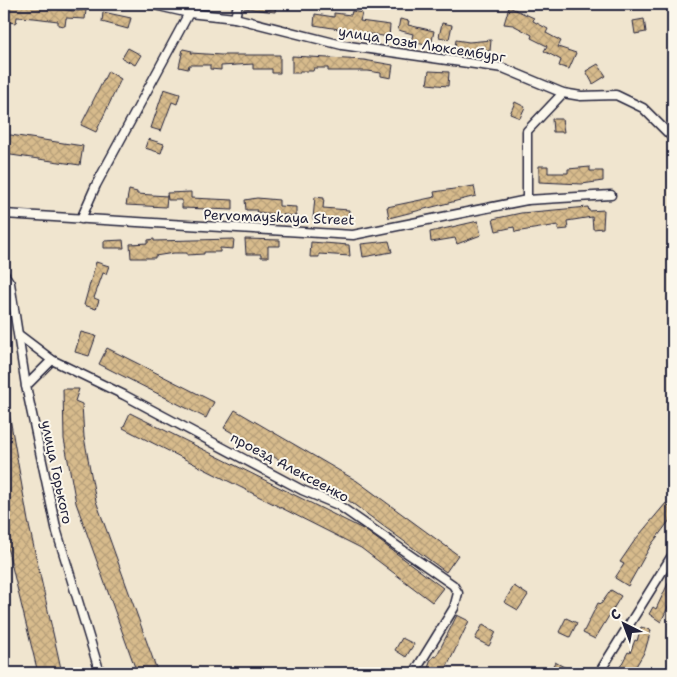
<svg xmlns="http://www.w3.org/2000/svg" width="677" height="677" font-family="'Shantell Sans',sans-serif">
	<defs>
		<pattern id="building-cross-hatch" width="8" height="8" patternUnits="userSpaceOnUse" patternTransform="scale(1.25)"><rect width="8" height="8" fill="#d7bb8c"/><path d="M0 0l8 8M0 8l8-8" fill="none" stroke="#b8a07a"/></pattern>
	</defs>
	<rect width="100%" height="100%" fill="#f0e5cf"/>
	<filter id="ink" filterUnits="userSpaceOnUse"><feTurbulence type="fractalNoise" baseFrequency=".02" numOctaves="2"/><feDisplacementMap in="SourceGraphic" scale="10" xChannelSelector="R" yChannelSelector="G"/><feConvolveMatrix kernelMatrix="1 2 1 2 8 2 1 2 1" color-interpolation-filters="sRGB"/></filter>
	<g filter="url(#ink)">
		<g fill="url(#building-cross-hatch)" stroke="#22223b">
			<path d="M9,4L39,6L74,11L86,10L85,19L66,18L65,26L58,25V21L34,18L17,17L16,23L7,22Z"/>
			<path d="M244,4H276L275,12L244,8Z"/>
			<path d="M509,7L534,18L533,21L548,29L546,33L561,41L558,47L576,53L569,69L559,66L561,60L544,51L547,46L531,38L532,35L513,25L504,24Z"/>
			<path d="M352,11L362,13L360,21L390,25L389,37L314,25L315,14L334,17V13L351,15Z"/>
			<path d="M103,12L131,18L128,29L102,22Z"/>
			<path d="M400,19L409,21L408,25L434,31L431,46L411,42L413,34L398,30Z"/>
			<path d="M644,19L646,32L635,34L633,21Z"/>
			<path d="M442,23L452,25L449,39L439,37Z"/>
			<path d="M456,40L469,42L491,40L490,51L462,50L461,54L454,53Z"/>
			<path d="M128,48L141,55L135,65L122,58Z"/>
			<path d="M183,49L192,51L191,53L221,55H280V73H272V69H253V64L221,66V70L210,69V65H189L188,69L179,67Z"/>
			<path d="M292,56L364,60L393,65L391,78L381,76V73L368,71H328V68H314L313,71H300V73H292Z"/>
			<path d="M598,64L606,76L593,84L586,71Z"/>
			<path d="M108,71L121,79L96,132L81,125Z"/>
			<path d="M429,71L449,72L448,86L427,84Z"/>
			<path d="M164,89L180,94L177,104L172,102L161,131L151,128Z"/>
			<path d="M515,102L525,107L520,118L510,114Z"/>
			<path d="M552,119H562L564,132H553Z"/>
			<path d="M4,134L83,146L80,165L4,154Z"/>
			<path d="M148,139L164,144L161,153L145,148Z"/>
			<path d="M539,166H548V173H568V169L590,167V171H603V181L582,184L539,182Z"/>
			<path d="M474,186L476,196L389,218L387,207L435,197L434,192Z"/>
			<path d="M129,190L137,192V194L167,196L166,207L126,205Z"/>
			<path d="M191,192V198L233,200V210L182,208V200H168L167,193Z"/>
			<path d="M315,197L324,198L323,208L349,210V221L313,219Z"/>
			<path d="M257,198L279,200V206L296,207V216L256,212L257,210H246L245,200Z"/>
			<path d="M588,207L589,211L604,210L603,228L593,229L592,217L567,221L568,229L558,230V225L515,232L514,227L496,231L493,219L521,213Z"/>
			<path d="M478,221L481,235L457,244L455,238L431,242L430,232Z"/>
			<path d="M154,239V241L234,239L233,249L220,248V252H204V254L187,255V253H174L155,256V258H131L130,244L148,243V240Z"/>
			<path d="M245,239L280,240V246H268V257H261V254H246Z"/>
			<path d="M123,240L124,248H104V241Z"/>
			<path d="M389,241L392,252L363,257L361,244Z"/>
			<path d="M311,242L349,245L350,256L319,254V257H310Z"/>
			<path d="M96,262L109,266L106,274L103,273L94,298L99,300L96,309L84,305Z"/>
			<path d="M81,332L96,336L89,356L75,352Z"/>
			<path d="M107,348L214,402L206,418L99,364Z"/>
			<path d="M63,389H79L75,401L82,404L84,437L96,501L158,673H137L76,503L64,439Z"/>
			<path d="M7,401L28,521L62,673H38L4,534V402Z"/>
			<path d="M235,410L357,481L458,555L446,572L345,498L224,428Z"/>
			<path d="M130,413L365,530L443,588L432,602L361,548L123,428Z"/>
			<path d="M666,503L673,510V516L651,545L628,586L615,578L624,564L620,562L635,540Z"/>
			<path d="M673,573V596L661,622L649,614L653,607L656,609Z"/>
			<path d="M514,586L528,595L518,610L504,602Z"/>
			<path d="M611,590L621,596L595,639L583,633L598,603L601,604Z"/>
			<path d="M457,615L469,621L444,673H427L430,661L434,656L436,657Z"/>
			<path d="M566,618L577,623L570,637L559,632Z"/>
			<path d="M483,624L496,632L489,646L475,639Z"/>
			<path d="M641,627L651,630L645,651L632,673H617L628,652L630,653L635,640L637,641Z"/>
			<path d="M402,638L414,644L406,657L395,650Z"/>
			<path d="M555,662L575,673H549Z"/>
		</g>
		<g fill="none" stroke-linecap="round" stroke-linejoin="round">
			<g stroke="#22223b" stroke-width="11">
				<g id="minor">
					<path d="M150,4L189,13L235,18L342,45L503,68L563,93L581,96L616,95L643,108L673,138"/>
					<path d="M235,18L238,4"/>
					<path d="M527,200V131L563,93"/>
					<path d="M4,214L353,235L527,200L611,195"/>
					<path d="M81,219L96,185L189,13"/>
					<path d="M4,274L10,283L26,386L57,532L100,673"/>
					<path d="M19,335L52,360L124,395L302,490L338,505L453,585L458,593L454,608L414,673"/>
					<path d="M26,386L52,360"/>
					<path d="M599,673L673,554"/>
				</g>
			</g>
			<use href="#minor" stroke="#fbf7ec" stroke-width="8"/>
		</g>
	</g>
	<g text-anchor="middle" stroke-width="4" stroke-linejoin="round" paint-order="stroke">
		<g font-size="14" fill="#22223b" stroke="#fbf7ec">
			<text transform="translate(422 44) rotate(9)" y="5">улица Розы Люксембург</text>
			<text transform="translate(279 217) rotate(2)" y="5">Pervomayskaya Street</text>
			<text transform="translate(290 467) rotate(28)" y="5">проезд Алексеенко</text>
			<text transform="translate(57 472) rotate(78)" y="5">улица Горького</text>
		</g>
	</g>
	<rect width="677" height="677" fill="none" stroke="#fbf7ec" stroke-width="20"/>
	<rect x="10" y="10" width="657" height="657" fill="none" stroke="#22223b" stroke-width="2" filter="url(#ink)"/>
	<g transform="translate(624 624) rotate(318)" stroke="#fbf7ec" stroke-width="4" paint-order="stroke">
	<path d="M0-4L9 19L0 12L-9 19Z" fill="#22223b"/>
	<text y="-8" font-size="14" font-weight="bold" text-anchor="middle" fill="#22223b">С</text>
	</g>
</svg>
